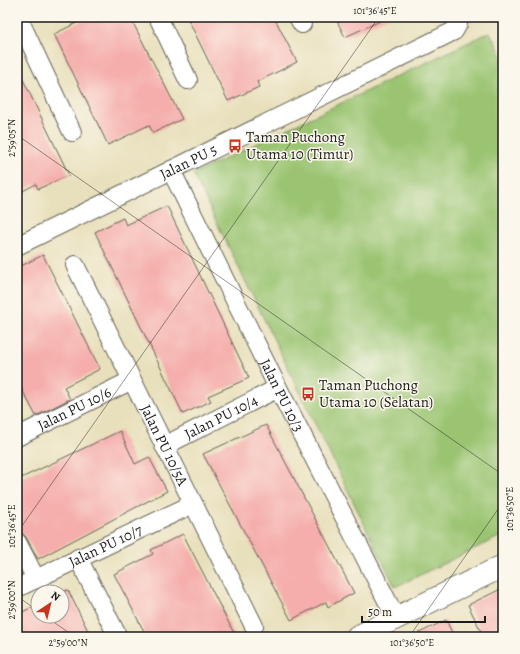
<svg xmlns="http://www.w3.org/2000/svg" width="520" height="654" font-family="Alegreya,serif">
	<rect width="100%" height="100%" fill="#fbf7ec"/>
	<filter id="ink" filterUnits="userSpaceOnUse"><feTurbulence type="fractalNoise" baseFrequency=".025" numOctaves="2"/><feDisplacementMap in="SourceGraphic" scale="8" xChannelSelector="R" yChannelSelector="G"/><feConvolveMatrix kernelMatrix="1 2 1 2 8 2 1 2 1" color-interpolation-filters="sRGB"/></filter>
	<filter id="wash" filterUnits="userSpaceOnUse"><feTurbulence type="fractalNoise" baseFrequency=".012" numOctaves="4" result="noise"/><feDisplacementMap in="SourceGraphic" scale="16" xChannelSelector="R" yChannelSelector="G"/><feGaussianBlur stdDeviation="0.9" result="paint"/><feColorMatrix in="noise" values="0 0 0 0 0 0 0 0 0 0 0 0 0 0 0 0 0 1.4 0 .05"/><feComposite in="paint" operator="in"/></filter>
	<g filter="url(#wash)">
		<rect width="100%" height="100%" fill="#e8e0bc"/>
		<path fill="#9ac471" stroke="#5b7046" d="M490,32L503,58V535L395,587L193,174Z"/>
		<g id="blocks">
			<g fill="#f5aeab">
				<path d="M89,17H130L182,119L153,133L149,125L108,145L54,34Z"/>
				<path d="M187,17H274L297,62L257,82L259,87L228,101Z"/>
				<path d="M335,17H389L345,37Z"/>
				<path d="M17,67L69,175L38,189L36,184L17,194Z"/>
				<path d="M167,206L249,378L208,396L211,401L183,414L95,232L123,218L126,225Z"/>
				<path d="M43,255L100,369L64,387L70,399L36,416L17,380V268Z"/>
				<path d="M266,425L354,593L328,607L326,602L291,620L203,454Z"/>
				<path d="M120,431L135,464L149,457L167,491L38,559L26,537L17,529V480Z"/>
				<path d="M183,534L236,637H147L114,574L153,554L151,550Z"/>
				<path d="M503,588V637H484L468,605Z"/>
				<path d="M68,590L91,637H17V615L38,604V616H62V592Z"/>
				<path d="M446,620L454,637H411Z"/>
			</g>
		</g>
	</g>
	<g filter="url(#ink)">
		<use href="#blocks" fill-opacity="0" stroke="#636154" stroke-width="1"/>
		<g fill="none" stroke-linecap="round" stroke-linejoin="round">
			<g stroke="#636154" stroke-width="20">
				<g id="minor">
					<path d="M18,17L72,132"/>
					<path d="M158,17L188,80"/>
					<path d="M298,17L302,24"/>
					<path id="s1" d="M171,170L278,388L396,618"/>
					<path id="s2" d="M17,246L454,31L458,24L457,17"/>
					<path id="s3" d="M75,265L254,626"/>
					<path id="s4" d="M17,437L132,380"/>
					<path id="s5" d="M164,446L278,388"/>
					<path d="M17,542L36,579"/>
					<path d="M78,558L118,637"/>
					<path id="s6" d="M17,588L193,504"/>
				</g>
			</g>
			<g stroke="#636154" stroke-width="24">
				<path id="tertiary" d="M357,637L503,566"/>
			</g>
			<use href="#minor" stroke="#fff" stroke-width="18"/>
			<use href="#tertiary" stroke="#fff" stroke-width="22"/>
		</g>
	</g>
	<path fill="none" stroke="#1c1c1c" stroke-width="1" stroke-opacity="0.45" d="M17,135L503,475M17,533L379,17M17,596L38,611M45,616L75,637M409,637L503,502"/>
	<defs>
		<g id="bus-bare" transform="scale(1.08)"><path d="M-5-6H5V4H4V6H2V4H-2V6H-4V4H-5ZM-3.5-4V0h7V-4ZM-3.5 1.2v1.5H-2V1.2ZM2 1.2v1.5H3.5V1.2Z" fill="#c8321e" stroke="#fbf7ec" stroke-width="2.5" paint-order="stroke"/></g>
	</defs>
	<g fill-rule="evenodd">
		<use href="#bus-bare" x="235" y="146"/>
		<use href="#bus-bare" x="308" y="394"/>
	</g>
	<g text-anchor="middle" stroke-width="3" stroke-linejoin="round" paint-order="stroke">
		<g font-size="15" fill="#1c1c1c" stroke="#fbf7ec" text-anchor="start">
			<text x="246" y="142">Taman Puchong<tspan x="246" dy="17">Utama 10 (Timur)</tspan></text>
			<text x="319" y="390">Taman Puchong<tspan x="319" dy="17">Utama 10 (Selatan)</tspan></text>
		</g>
		<g font-size="15" fill="#1c1c1c" stroke="#fbf7ec">
			<text dy="5" stroke="none"><textPath href="#s2" startOffset="191">Jalan PU 5</textPath></text>
			<text dy="5" stroke="none"><textPath href="#s1" startOffset="251">Jalan PU 10/3</textPath></text>
			<text dy="5" stroke="none"><textPath href="#s4" startOffset="64">Jalan PU 10/6</textPath></text>
			<text dy="5" stroke="none"><textPath href="#s5" startOffset="64">Jalan PU 10/4</textPath></text>
			<text dy="5" stroke="none"><textPath href="#s3" startOffset="201">Jalan PU 10/5A</textPath></text>
			<text dy="5" stroke="none"><textPath href="#s6" startOffset="98">Jalan PU 10/7</textPath></text>
		</g>
	</g>
	<rect width="520" height="654" fill="none" stroke="#fbf7ec" stroke-width="44"/>
	<g transform="translate(50 604) rotate(35)"><circle r="19" fill="#fbf7ec" stroke="#a29f99"/>
	<path d="M0-3L7 15L0 10L-7 15Z" fill="#c8321e"/>
	<text y="-6" font-size="11" font-weight="bold" text-anchor="middle" fill="#1c1c1c">N</text>
	</g>
	<path d="M362 616v6h123v-6" fill="none" stroke="#1c1c1c" stroke-width="2"/>
	<text x="368" y="616" font-size="12" fill="#1c1c1c" stroke="#fbf7ec" stroke-width="3" paint-order="stroke">50 m</text>
	<rect x="22" y="22" width="476" height="610" fill="none" stroke="#1c1c1c" stroke-width="1.5"/>
	<g font-size="10" text-anchor="middle" fill="#1c1c1c">
		<text x="375" y="14">101°36'45"E</text>
		<text transform="translate(11 138) rotate(-90)" y="4">2°59'05"N</text>
		<text transform="translate(509 509) rotate(-90)" y="4">101°36'50"E</text>
		<text transform="translate(11 526) rotate(-90)" y="4">101°36'45"E</text>
		<text transform="translate(11 600) rotate(-90)" y="4">2°59'00"N</text>
		<text x="68" y="646">2°59'00"N</text>
		<text x="412" y="646">101°36'50"E</text>
	</g>
</svg>
